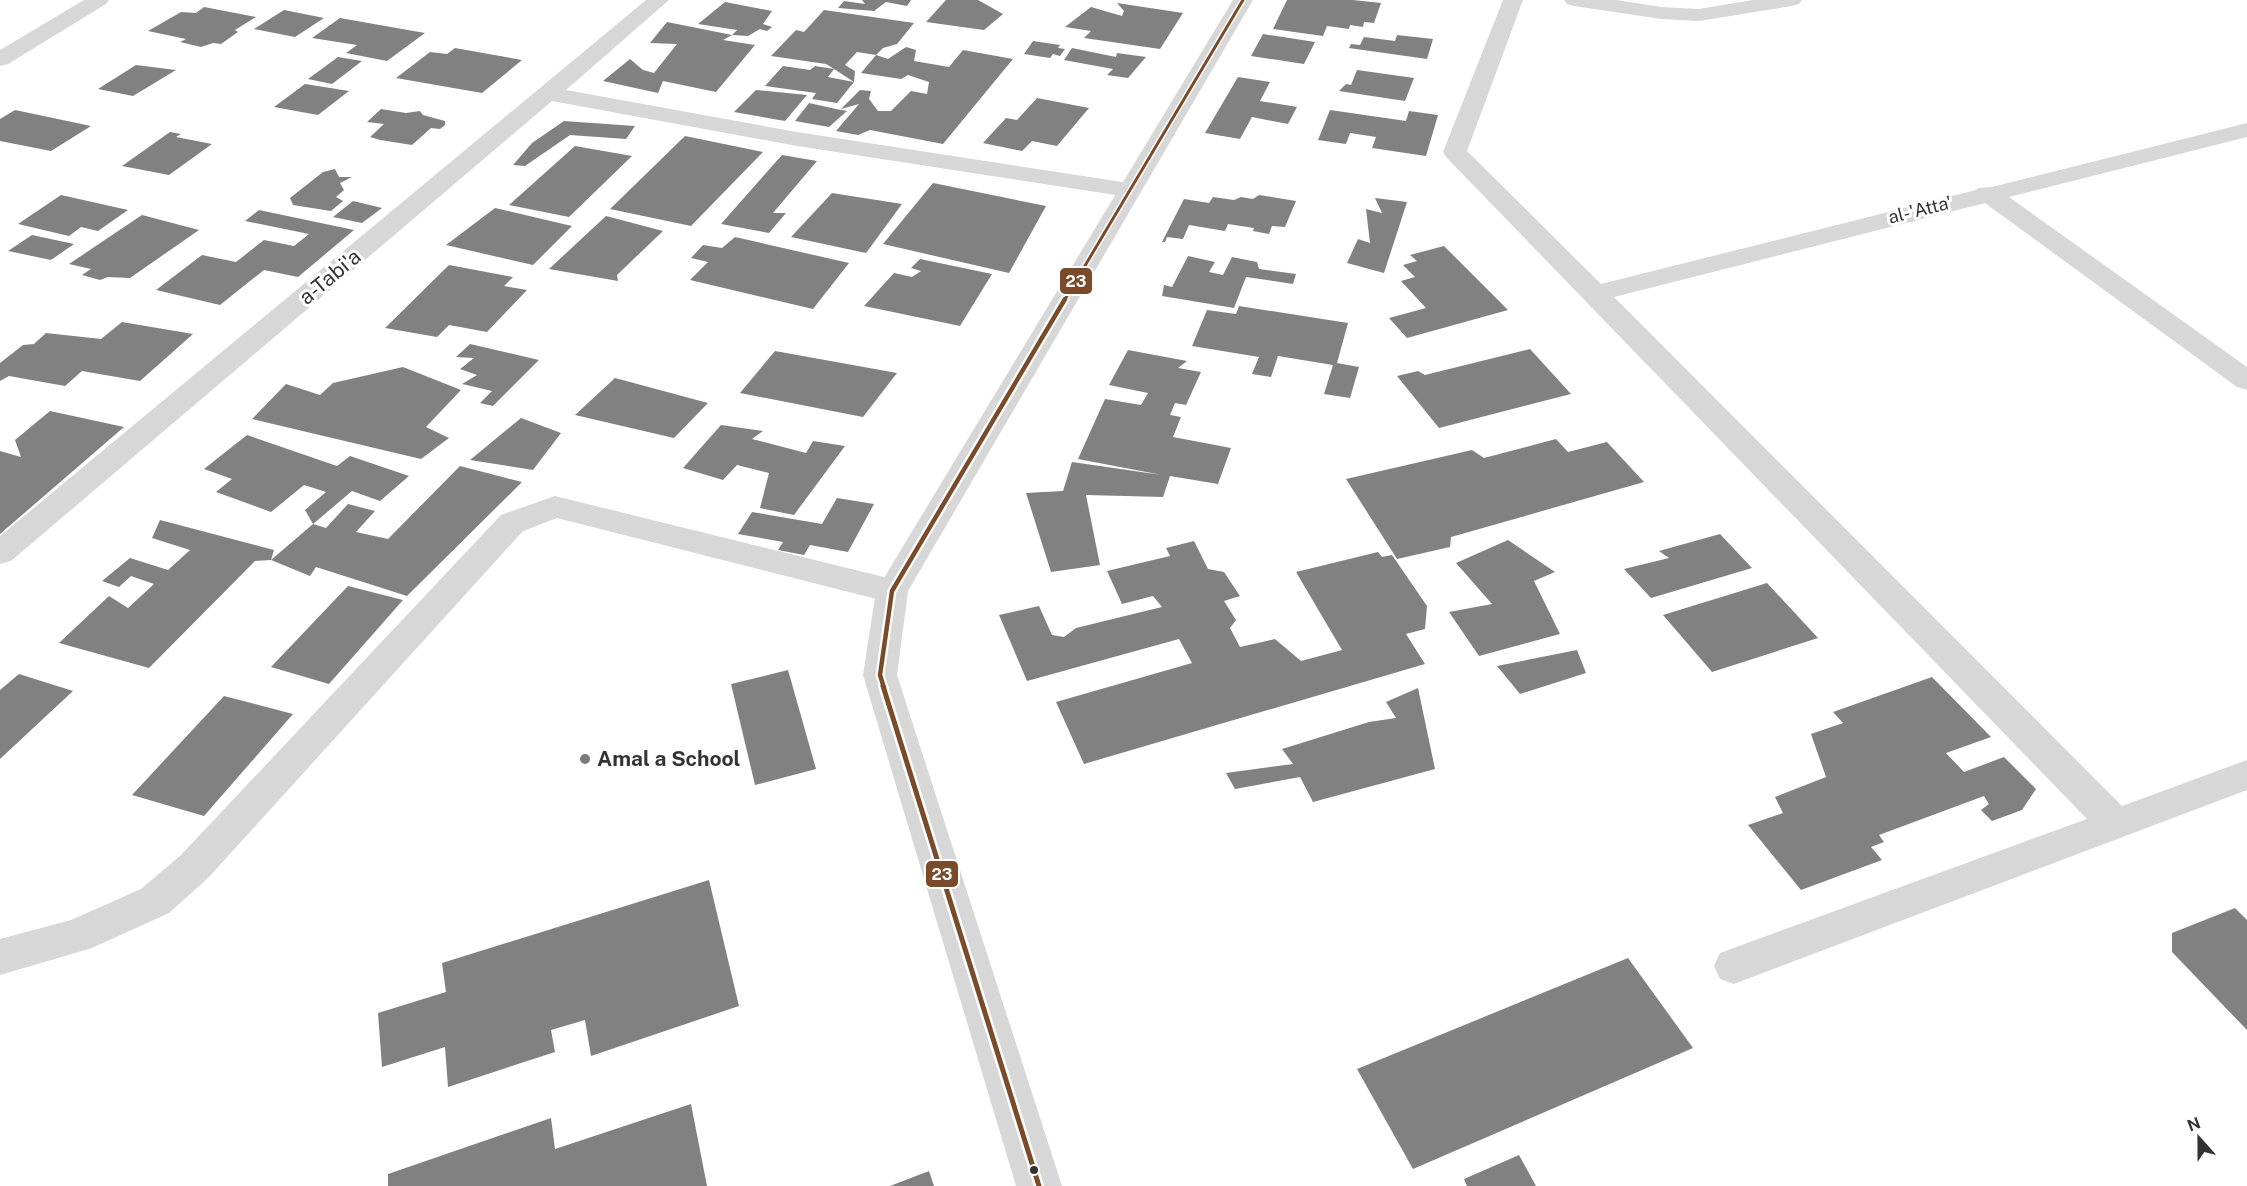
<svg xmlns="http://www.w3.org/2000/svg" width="2247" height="1186" font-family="'Public Sans',sans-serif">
	<rect width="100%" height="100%" fill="#fff"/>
	<g fill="#818181">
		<path d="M862,0H911L907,6L886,2L874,11L838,8L844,1L865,4Z"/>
		<path d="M946,0H978L1003,14L984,30L926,22Z"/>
		<path d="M1287,0H1353L1381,3L1374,23L1364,22L1363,27L1350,25L1349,29L1327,26L1323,36L1273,29Z"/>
		<path d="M725,2L772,11L763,24L772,27L767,31L760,29L748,36L732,35L737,30L698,24Z"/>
		<path d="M1117,3L1183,13L1160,49L1084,38L1091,31L1065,27L1091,7L1122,16L1124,11Z"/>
		<path d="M204,7L256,17L235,30L238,32L221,44L213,43L201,47L180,42L186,39L148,31L181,12L196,13Z"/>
		<path d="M284,10L324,18L295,37L254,29Z"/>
		<path d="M824,10L914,23L897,44L883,48L876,55L857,52L845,65L855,71L854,82L834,69L828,77L854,82L837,103L812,99L816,93L765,86L783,66L810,70L815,66L834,69L826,64L771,56L796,30L804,32Z"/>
		<path d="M340,18L425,33L387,61L346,53L357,45L312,38Z"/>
		<path d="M667,22L732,35L723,40L755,45L716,92L663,81L658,93L603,81L630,59L643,70L654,73L677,44L650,43Z"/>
		<path d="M1263,34L1315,42L1304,64L1251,56Z"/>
		<path d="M1397,35L1433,39L1427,59L1349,48L1351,44L1360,45L1364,37L1395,41Z"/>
		<path d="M1033,41L1060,45L1058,48L1065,49L1060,56L1053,54L1050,58L1024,54Z"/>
		<path d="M906,47L916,50L914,61L949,67L963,50L1013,59L943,144L870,130L858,135L836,131L859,104L841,109L860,90L871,91L869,99L878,111H891L911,91L927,94L929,82L908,75L901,79L861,73L876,55L888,59Z"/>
		<path d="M455,48L522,60L482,93L396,78L430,52L447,54Z"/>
		<path d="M1072,48L1116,57L1117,53L1146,57L1128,78L1107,75L1113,69L1064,60Z"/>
		<path d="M338,57L362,61L332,84L308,79Z"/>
		<path d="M136,65L176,70L133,96L98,89Z"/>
		<path d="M1357,70L1414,78L1405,101L1339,91L1346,84L1351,85Z"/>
		<path d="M1238,77L1270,82L1260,101L1297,107L1288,124L1252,117L1240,139L1205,133Z"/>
		<path d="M305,84L349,91L318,115L274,107Z"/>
		<path d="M756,90L807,95L785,121L734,112Z"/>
		<path d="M1037,98L1089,108L1057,146L1032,141L1022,151L983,143L1006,118L1017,120Z"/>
		<path d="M809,103L836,109L847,111L829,127L795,121Z"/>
		<path d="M381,109L406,113L420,111L423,115L445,121V125L440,129L431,128L412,145L380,140L370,137L384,124L367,122Z"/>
		<path d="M15,110L91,126L51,151L0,141V119Z"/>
		<path d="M1330,110L1406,121L1409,111L1438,115L1426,156L1372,148L1376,137L1350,133L1346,144L1318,140Z"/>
		<path d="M564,121L635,126L626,139L570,135L525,166L513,165L532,143Z"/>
		<path d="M170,132L181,134L176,137L212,144L169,175L122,166Z"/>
		<path d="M685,136L763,152L691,226L610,209Z"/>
		<path d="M575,146L632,156L569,217L509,205Z"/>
		<path d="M782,155L817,161L773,213H786L769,233L721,224Z"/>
		<path d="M335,169L339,177H352L340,183L344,190L336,197L343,201L331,211L293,205L290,198L323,172Z"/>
		<path d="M933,183L1046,206L1009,273L883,244Z"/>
		<path d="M832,193L902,204L866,253L791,237Z"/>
		<path d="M61,195L128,210L98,231L81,227L69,236L18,224Z"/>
		<path d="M1259,195L1296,201L1285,227L1272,226L1269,234L1253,231L1254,228L1228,224L1225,231L1189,225L1183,239L1167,237L1165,242H1162L1184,199L1209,203L1213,197L1234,200L1241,197L1253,199Z"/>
		<path d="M1375,198L1407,202L1384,273L1347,263L1358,239L1370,243L1366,209L1382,213Z"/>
		<path d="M353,201L382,208L362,223L333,217Z"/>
		<path d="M495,208L572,226L533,265L446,245Z"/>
		<path d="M259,210L354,230L298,277L264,270L220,305L156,290L202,255L236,262L264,240L294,246L309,234L245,221Z"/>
		<path d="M142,215L199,230L130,278L108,277L100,280L82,275L91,269L69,264Z"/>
		<path d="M606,216L663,231L617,275L618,281L549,269Z"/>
		<path d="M32,235L74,244L51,260L8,251Z"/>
		<path d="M735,237L849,263L813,309L690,280L708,262L691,258L703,245L722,248Z"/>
		<path d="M1444,246L1508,310L1407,338L1389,318L1426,308L1401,281L1415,277L1403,265L1417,261L1410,255Z"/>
		<path d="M1188,256L1215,262L1209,272L1223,275L1232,257L1257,262L1259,269L1296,274L1293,284L1246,277L1234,308L1162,296L1164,285L1172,287Z"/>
		<path d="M920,259L992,274L960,326L864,306L894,273L912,277L921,271L911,268Z"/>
		<path d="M449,265L513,277L504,286L527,290L487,332L449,325L437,337L385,328Z"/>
		<path d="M1239,306L1348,323L1337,363L1359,367L1350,398L1324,394L1333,365L1278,356L1271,377L1252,374L1259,357L1192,346L1207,310L1236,314Z"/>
		<path d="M122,322L193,334L140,381L82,371L65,386L9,376L0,381V363L23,345L34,344L46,333L101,339Z"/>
		<path d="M470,344L539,360L493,406L480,403L492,391L462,384L477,375L460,369L474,358L456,357Z"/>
		<path d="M1530,349L1571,394L1439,428L1397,376L1418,371L1425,375Z"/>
		<path d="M1128,350L1187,361L1178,368L1201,372L1186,405L1175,403L1170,415L1181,417L1173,437L1231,448L1218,484L1170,476L1163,497L1086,495L1100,565L1051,572L1026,493L1063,491L1072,462L1162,475L1078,459L1105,399L1141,405L1148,393L1109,385Z"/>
		<path d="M775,351L897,373L863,417L740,393Z"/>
		<path d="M403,367L461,390L426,427L449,438L421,459L252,419L286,384L320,395L333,383Z"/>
		<path d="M615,378L708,403L674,438L575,415Z"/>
		<path d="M50,411L124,427L0,534V451L21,457L15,440Z"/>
		<path d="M521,418L561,433L533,470L470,460Z"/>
		<path d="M721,425L763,431L752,439L806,453L813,441L845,446L794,515L760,508L769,473L737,465L723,480L683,468Z"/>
		<path d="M247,435L337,466L350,456L409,476L380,501L352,491L313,524L326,528L348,504L375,511L356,532L388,539L460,466L522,482L407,596L316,567L310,576L271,560L255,561L149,668L59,643L109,596L128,608L154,584L131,576L119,587L102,581L130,558L168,570L190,550L152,538L160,520L274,550L271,560L313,524L305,510L326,492L304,485L271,512L216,492L232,479L204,469Z"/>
		<path d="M1556,439L1568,452L1607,442L1644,482L1451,537L1450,547L1397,559L1346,479L1472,450L1484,458Z"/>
		<path d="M837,498L874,504L848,552L810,545L804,555L778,550L783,542L738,534L752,512L822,524Z"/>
		<path d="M1720,534L1752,568L1651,598L1624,569L1669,558L1659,551Z"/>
		<path d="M1508,540L1555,572L1534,581L1560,634L1479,656L1449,612L1492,604L1456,563Z"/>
		<path d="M1194,541L1208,569L1224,572L1240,596L1224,601L1236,620L1230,628L1240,647L1275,639L1301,661L1342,650L1296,572L1378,552L1382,557L1392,555L1427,606L1425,629L1406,634L1425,664L1084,764L1056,702L1192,663L1179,639L1027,681L999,615L1039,606L1052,635L1064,637L1076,628L1162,607L1153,596L1122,604L1107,571L1170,556L1166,548Z"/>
		<path d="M1767,583L1818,638L1712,672L1663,615Z"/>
		<path d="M348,586L403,600L329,684L271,667Z"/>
		<path d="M1577,650L1586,673L1520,694L1497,666Z"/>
		<path d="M788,670L816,769L755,785L731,684Z"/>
		<path d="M19,674L73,691L0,759V690Z"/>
		<path d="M1932,677L1991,737L1946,753L1964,772L2004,757L2036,789L2022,810L1992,821L1981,810L1989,804L1984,796L1879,835L1884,842L1871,847L1882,860L1801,890L1748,825L1783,813L1775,797L1826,777L1811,734L1843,723L1833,712Z"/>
		<path d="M1418,688L1435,769L1313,802L1300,777L1235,789L1226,773L1293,764L1282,749L1369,722L1396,718L1386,702Z"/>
		<path d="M224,696L293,714L204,816L132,795Z"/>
		<path d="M709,880L739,1006L591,1056L585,1020L551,1030L555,1052L448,1087L445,1047L382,1067L378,1013L446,992L442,963Z"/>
		<path d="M2235,908L2247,920V1030L2172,952V933Z"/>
		<path d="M1628,958L1693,1048L1413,1169L1357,1069Z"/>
		<path d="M691,1104L707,1186H388V1174L551,1118L555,1149Z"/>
		<path d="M1519,1155L1536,1186H1467L1464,1179Z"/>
		<path d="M929,1171L934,1186H890Z"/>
	</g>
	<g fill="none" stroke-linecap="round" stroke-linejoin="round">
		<g fill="#d7d7d7" fill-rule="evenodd">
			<path d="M84,0H109L106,4L8,64L0,66V50Z"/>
			<path d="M646,0H669L566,90L797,132L1129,183L1138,185L1141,190L1138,195L1129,197L797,146L552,101L11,561L0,564V536Z"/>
			<path d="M1503,0H1523L1467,151L1601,284L1976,190L1978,188L1992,187L2247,123V137L2009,197L2247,367V390L2237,387L1985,203L1614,297L2122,806L2247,760V790L1734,984L1720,979L1714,966L1720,953L2087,819L1446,157L1443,152Z"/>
			<path d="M1564,0H1616L1661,7L1699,9L1753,0H1802L1799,4L1792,6L1699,21L1661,19L1574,6L1567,4Z"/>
			<path d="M555,496L892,579L904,583L908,591L904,599L892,603L557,518L523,531L209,877L169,913L92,948L0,975V939L71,920L141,889L181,855L501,515Z"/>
		</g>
		<path fill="#d7d7d7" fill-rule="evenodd" d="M1233,0H1253L908,591L897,675L1062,1186H1016L863,675L876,591Z"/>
		<g stroke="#fff" stroke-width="6">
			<path id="bus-1-far2" d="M1064,301L1243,0"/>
		</g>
		<g stroke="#fff" stroke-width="9">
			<path id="bus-1-far1" d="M884,688L880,675L892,591L1065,299"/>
		</g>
		<g stroke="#fff" stroke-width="10">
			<path id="bus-1" d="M883,686L1039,1186"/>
		</g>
		<use href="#bus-1-far2" stroke="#7a4b2a" stroke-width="3"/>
		<use href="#bus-1-far1" stroke="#7a4b2a" stroke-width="4.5"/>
		<use href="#bus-1" stroke="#7a4b2a" stroke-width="5"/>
	</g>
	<circle fill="#7a7a7a" stroke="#fff" stroke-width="2" cx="585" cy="759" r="6"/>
	<circle fill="#333" stroke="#fff" stroke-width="2" cx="1034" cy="1170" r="5"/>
	<g text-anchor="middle" stroke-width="6" stroke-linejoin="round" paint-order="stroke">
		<g font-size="18" fill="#333" stroke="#fff">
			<text transform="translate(1920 210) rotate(-14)" y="6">al-'Atta'</text>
		</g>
		<g font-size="21" fill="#333" stroke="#fff">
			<text transform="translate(330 277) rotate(-40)" y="7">a-Tabi'a</text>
		</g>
		<g font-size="21" font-weight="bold" fill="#333" stroke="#fff" text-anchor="start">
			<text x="597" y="766">Amal a School</text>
		</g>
	</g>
	<g stroke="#fff" stroke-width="2">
		<rect x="1059" y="267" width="34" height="28" rx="6" fill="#7a4b2a"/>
		<rect x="925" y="860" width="34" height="28" rx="6" fill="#7a4b2a"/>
	</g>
	<g font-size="16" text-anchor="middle" font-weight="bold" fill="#fff">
		<text x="1076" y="287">23</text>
		<text x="942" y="880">23</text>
	</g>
	<g transform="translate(2199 1138) rotate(339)" stroke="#ffffff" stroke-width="4.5" paint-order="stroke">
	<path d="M0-4.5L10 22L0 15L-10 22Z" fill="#333333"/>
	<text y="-9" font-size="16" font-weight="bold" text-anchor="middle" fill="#333333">N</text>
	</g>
</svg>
